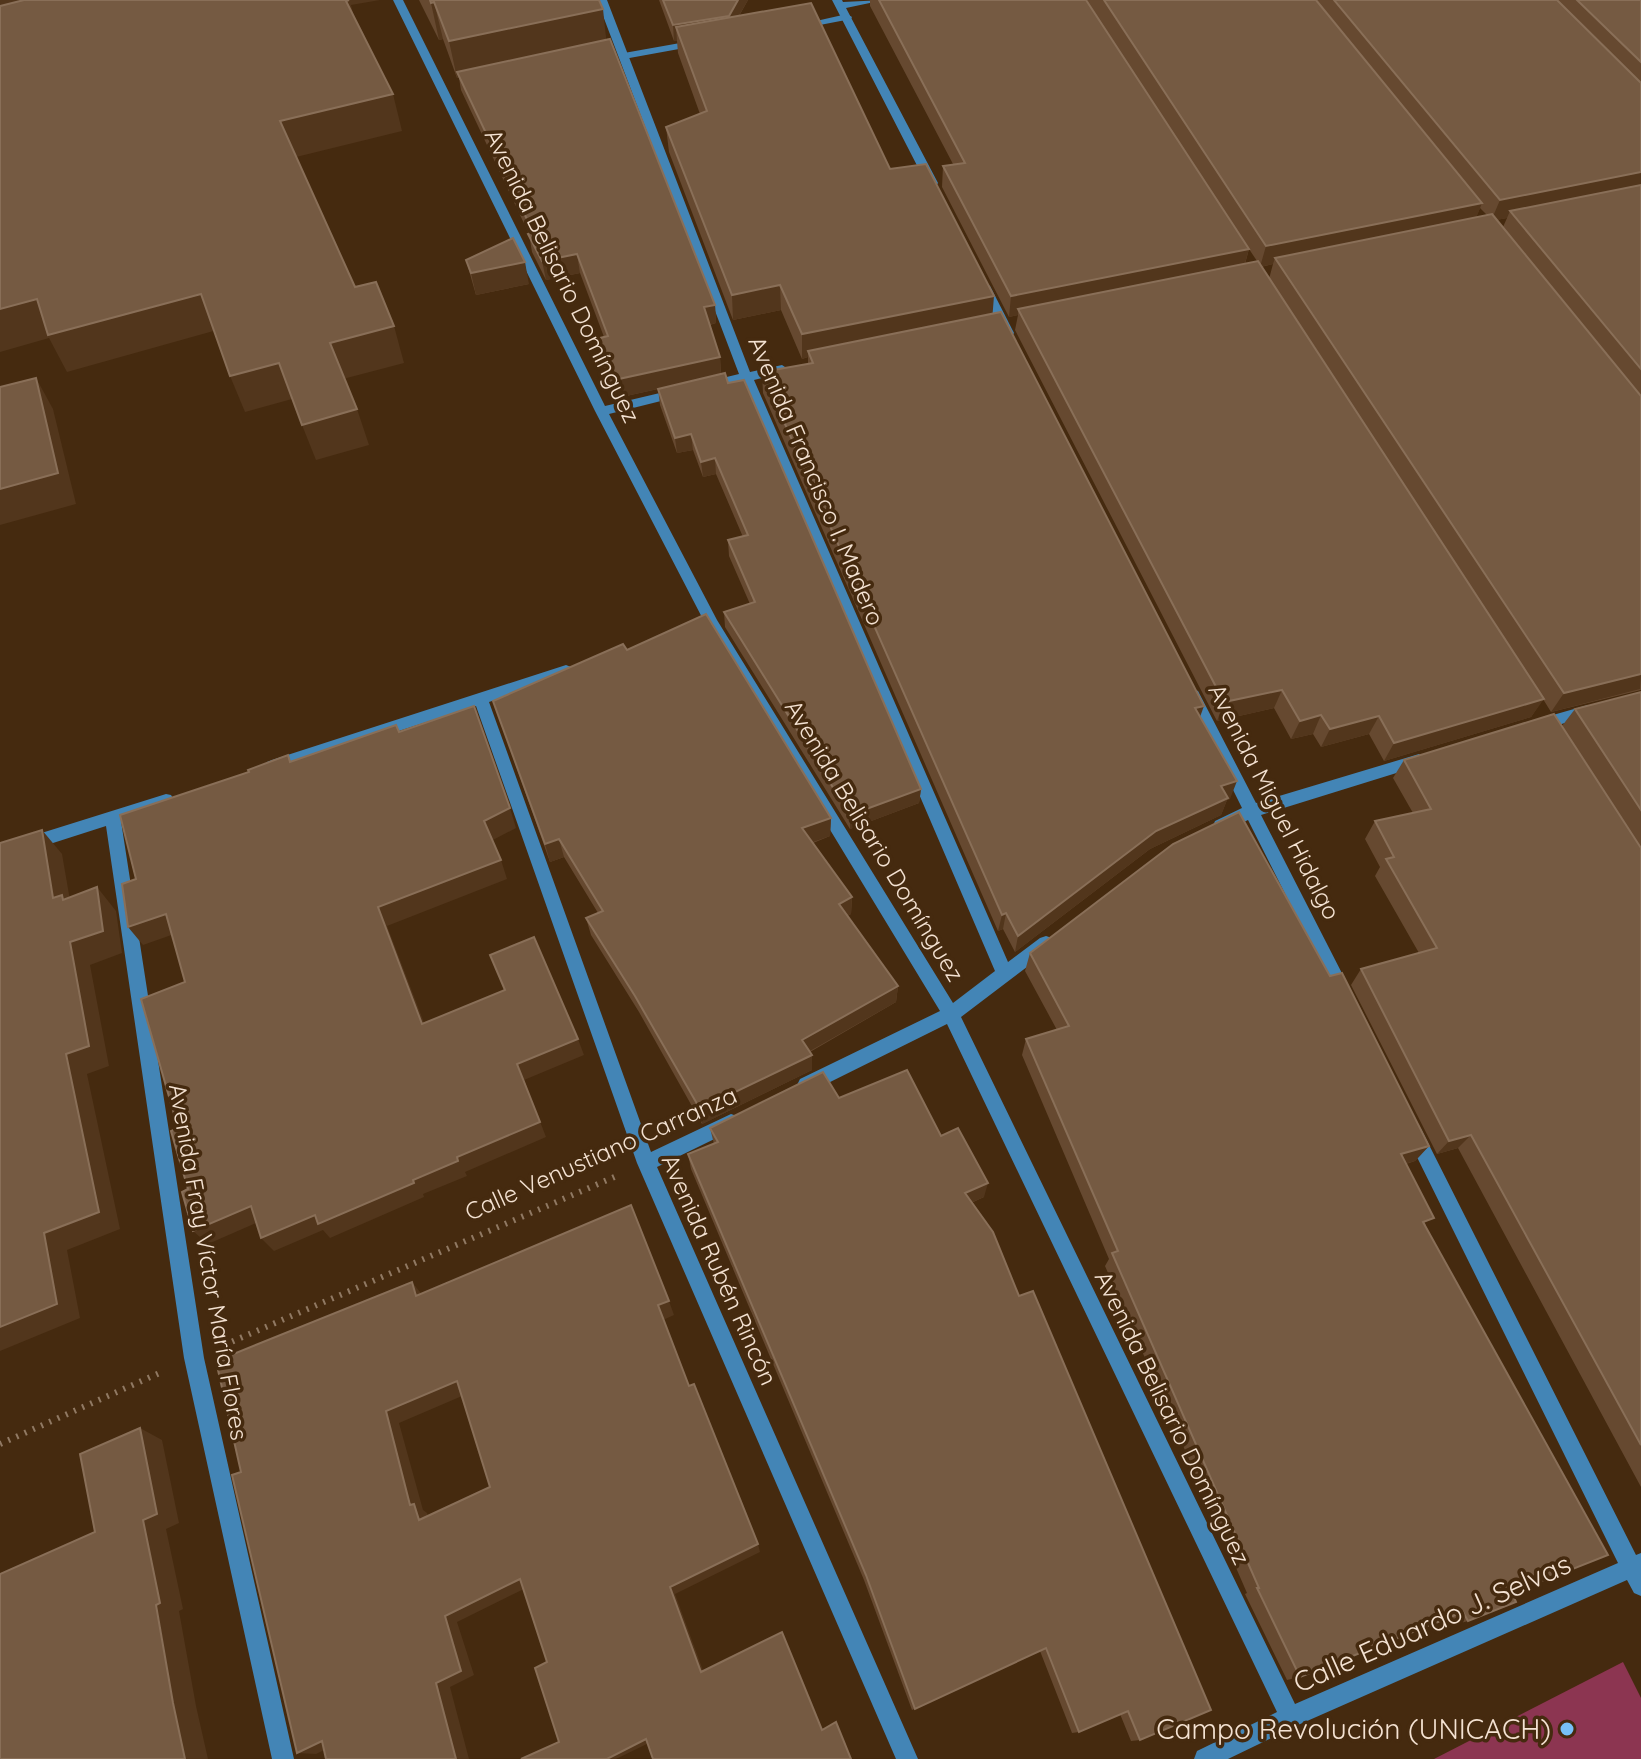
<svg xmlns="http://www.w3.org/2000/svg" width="1641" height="1759" font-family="Quicksand,sans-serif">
	<rect width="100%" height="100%" fill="#452a0f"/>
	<path fill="#8c3551" d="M1623,1662L1641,1698V1759H1434Z"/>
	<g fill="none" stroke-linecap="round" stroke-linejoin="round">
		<g stroke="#907963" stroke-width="6" stroke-dasharray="2 7" stroke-linecap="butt">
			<path d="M224,1345L619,1175"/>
			<path d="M0,1444L164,1371"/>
		</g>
		<g fill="#4385b6" fill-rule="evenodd">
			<path d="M847,14L852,17L851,19L799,29L794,26Z"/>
			<path d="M697,40L701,41V45L624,59L619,56L624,53Z"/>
		</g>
		<g fill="#4385b6" fill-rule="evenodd">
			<path d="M393,0H403L605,406L681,388L687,392L681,396L609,414L717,620L953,1003L995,971L742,382L707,390L701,386L702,383L739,374L597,0H607L750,372L782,365L788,369L786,372L754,380L1008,962L1040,938L1046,936L1052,938L1054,943L1052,948L961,1017L1295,1704L1618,1563L1409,1141L1406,1135L1409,1129L1415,1127L1421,1129L1636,1555L1641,1553V1596L1634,1593L1627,1580L1298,1725L1228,1759H1194L1197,1751L1277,1712L947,1024L812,1091L806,1093L800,1091L797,1085L800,1079L940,1011L707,627L595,411Z"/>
			<path d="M832,0H842L843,2L884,0L846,8L938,183L936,186H928L926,183Z"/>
			<path d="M984,282L990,286L1014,333L1012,336L1008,337L1002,333L978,286Z"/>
			<path d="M566,665L571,667L573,671L571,675L489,702L651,1152L731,1114L737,1116L740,1122L737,1128L657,1167L918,1759H896L637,1163L476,706L272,772L267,770L264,766L267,762L272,760Z"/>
			<path d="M1193,689L1198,691L1256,803L1419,754L1427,760L1419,766L1261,815L1349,987L1351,992L1349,997L1343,999L1337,997L1248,820L1221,833L1215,831L1213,826L1215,821L1242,808L1186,695Z"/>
			<path d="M1588,705L1595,711L1593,715L1537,731L1529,725L1532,721Z"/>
			<path d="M166,794L171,795L174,800L171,805L121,821L204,1358L294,1759H272L184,1358L106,826L0,860V846Z"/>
		</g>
	</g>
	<g fill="#664930" fill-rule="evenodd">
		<path d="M419,0H599L606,40L715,305L716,323L710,325L720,357L721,374L728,383L921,789L919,803L850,829L725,627L724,612L750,604L729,556L728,540L743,537L716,474L703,477L693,450L677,453L660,405L658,389L617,398L599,357L596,339L604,337L580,273L546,280L532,252L529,234L461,90L459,78H457L443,39L439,40Z"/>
		<path d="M659,0H748L739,16L890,169L992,314L1200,717L1230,799L1227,800L1221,815L1150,849L1015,952L1003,929L998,931L763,393L762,372L808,364V357L802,359L781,310L733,320L669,152L666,127L700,114L678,53L677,41H674Z"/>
		<path d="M870,0H1641V690L1551,712L1543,699L1531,717L1384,761L1369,734L1321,747L1313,734L1291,739L1274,708L1217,721L1015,330L1018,315L1009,317L942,187L943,166L953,164L870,6ZM1480,208L1487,215L1476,217ZM1507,218L1503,227L1496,220ZM1249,249L1257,261L1245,264ZM1273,264L1269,279L1261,267Z"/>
		<path d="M466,260L529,284L476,295Z"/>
		<path d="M627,650L831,818L830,836L813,843L852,897L851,914L847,916L898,986L896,1002L810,1052L812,1070L702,1124L639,1012L591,935L586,918L598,913L564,857L550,862L493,701Z"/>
		<path d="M1641,692V1487L1458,1148L1437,1154L1351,985L1361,969L1419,953L1375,876L1380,867L1365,839L1375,821L1413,813L1393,778L1404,760L1562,726L1575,709Z"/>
		<path d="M1030,953L1330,976L1429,1146L1415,1161L1406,1164L1426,1226L1512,1593L1468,1621L1450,1626L1447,1619L1300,1677L1287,1680L1245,1594L1247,1593L1105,1266L1109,1259L1022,1055L1026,1039L1057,1030L1025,971Z"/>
		<path d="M839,1098L941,1136L984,1197L971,1203L1140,1740L1131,1741L1120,1714L1079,1732L1072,1733L1040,1651L912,1710L864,1580L691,1169L688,1154L714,1144L710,1128Z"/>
	</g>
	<g fill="#52361c">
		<path d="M0,0H152L0,36Z"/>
		<path d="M342,0H380L351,5L359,37Z"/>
		<path d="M738,0H748L730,31L676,27L677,41H674L673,25Z"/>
		<path d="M434,2L443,39L439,40L431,3Z"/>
		<path d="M603,9L607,47L457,72L459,78H457L449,41Z"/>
		<path d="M393,94L402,131L292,158L280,121Z"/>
		<path d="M1641,172V191L1510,211L1507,218L1491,221L1500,200Z"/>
		<path d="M1482,203L1474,224L1275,258L1273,264L1260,267L1266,246Z"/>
		<path d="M1249,249L1243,270L1018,309V315L1009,317L1011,296Z"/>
		<path d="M577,254L580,273L546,280L542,261Z"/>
		<path d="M525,262L529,284L476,295L471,273Z"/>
		<path d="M780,285L781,310L733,320L732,295Z"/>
		<path d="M201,294L217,330L67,372L49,338L0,352V309L37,299Z"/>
		<path d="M994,296L992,321L808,351V357L802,359V334Z"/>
		<path d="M715,305L716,323L705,326L704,307Z"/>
		<path d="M394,326L404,363L343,379L330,343Z"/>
		<path d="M720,357L721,375L617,398L614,380Z"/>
		<path d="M279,363L292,399L245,412L230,376Z"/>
		<path d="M36,378L53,409L76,504L0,525V489Z"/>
		<path d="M357,409L369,445L316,460L302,425Z"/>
		<path d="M691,434L693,450L677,453L675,438Z"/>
		<path d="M715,458L716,474L703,477L701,462Z"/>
		<path d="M1641,674L1640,689L1551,712L1564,693Z"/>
		<path d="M1282,690L1274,708L1217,721L1224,702Z"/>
		<path d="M1544,699L1531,717L1384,761L1394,743Z"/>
		<path d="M1204,706L1197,725L1195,708Z"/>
		<path d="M1321,715L1313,734L1291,739L1300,721Z"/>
		<path d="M1379,716L1369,734L1321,747L1330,729Z"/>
		<path d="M1237,781L1230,799L1227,800L1221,815L1150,849L1015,952L1018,936L1156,831L1221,786Z"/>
		<path d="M921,789L919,803L850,829V815Z"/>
		<path d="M510,808L516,828L491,841L484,821Z"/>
		<path d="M831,818L830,836L802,846V828Z"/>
		<path d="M42,830L62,854L71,906L53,898Z"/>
		<path d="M559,839L564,857L550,862L545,844Z"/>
		<path d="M501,860L507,879L387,926L431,1041L422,1024L378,907Z"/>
		<path d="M97,887L116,911L122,953L90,965L109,1066L87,1074L120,1229L67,1250L80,1318L0,1351V1327L44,1233L66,1054L70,942Z"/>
		<path d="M852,897L851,914L838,921L839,904Z"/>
		<path d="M1006,913L1003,929L998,931L1002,915Z"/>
		<path d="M166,914L180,932L143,945L128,927Z"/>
		<path d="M898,986L896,1002L803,1055L802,1040Z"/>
		<path d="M578,1039L584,1055L524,1080L546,1137L465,1172L467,1176L423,1194L424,1197L330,1238L323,1230L274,1251L261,1238L315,1215L413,1180L457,1157L517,1064Z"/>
		<path d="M812,1055V1070L702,1124L700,1109Z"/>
		<path d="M1471,1135L1458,1148L1437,1154L1449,1141Z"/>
		<path d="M1429,1146L1415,1161L1387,1169L1401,1154Z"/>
		<path d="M988,1183L984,1197L961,1207L965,1193Z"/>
		<path d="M251,1206L265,1219L208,1244L193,1231Z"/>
		<path d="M412,1282L424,1297L416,1296Z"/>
		<path d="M669,1301L674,1315L663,1320L658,1305Z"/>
		<path d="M457,1381L469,1393L399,1423L423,1510L427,1513L432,1528L419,1520L410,1505L386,1411Z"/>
		<path d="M140,1428L162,1440L179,1523L166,1529L183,1609L179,1611L196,1706L208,1759H185L173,1703L143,1520Z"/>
		<path d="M758,1544L760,1552L675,1594L705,1676L701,1672L670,1587Z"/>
		<path d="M520,1579L530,1586L457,1622L474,1675L450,1687L469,1759H456L436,1683L445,1616Z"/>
		<path d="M646,1739L653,1741L616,1759H607Z"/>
		<path d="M322,1741L340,1742L316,1754L297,1753Z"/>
	</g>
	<g fill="#755a42" stroke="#896f58" stroke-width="2" fill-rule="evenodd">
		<path d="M24,0H349L346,1L393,94L280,121L355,287L376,282L394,326L330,343L357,409L302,425L279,363L230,376L201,294L48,335L37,299L0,309V6Z"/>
		<path d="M430,0H599L603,9L449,41L434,2L431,3Z"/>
		<path d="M663,0H738L729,16L673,25Z"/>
		<path d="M879,0H1086L1249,249L1011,296L943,166L965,163Z"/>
		<path d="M1104,0H1316L1482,203L1266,246Z"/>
		<path d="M1334,0H1557L1641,83V172L1500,200Z"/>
		<path d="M1577,0H1641V62Z"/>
		<path d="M811,3L890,169L926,164L994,296L802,334L780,285L732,295L666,127L707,111L676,27Z"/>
		<path d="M610,39L715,305L704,307L720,357L614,380L596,339L608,336L577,254L542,261L528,234L533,232L457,72Z"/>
		<path d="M1641,185V369L1510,211Z"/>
		<path d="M1492,214L1641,396V674L1564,693L1275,258Z"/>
		<path d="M513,238L525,262L471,273L466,260Z"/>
		<path d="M1258,261L1544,699L1394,743L1379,716L1330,729L1321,715L1300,721L1282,690L1224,702L1018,309Z"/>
		<path d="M1001,312L1204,706L1195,708L1237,781L1221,786L1228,798L1156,831L1018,936L1006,913L1002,915L762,372L813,363L808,351Z"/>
		<path d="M725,373L728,383L744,380L921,789L850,815L724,612L755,602L728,540L748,535L715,458L701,462L691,434L675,438L658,389Z"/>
		<path d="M36,378L58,473L0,489V387Z"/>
		<path d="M706,614L831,818L802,828L852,897L839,904L898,986L802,1040L812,1055L700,1109L635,996L586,918L603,911L559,839L545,844L493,701L623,644L627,650Z"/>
		<path d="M1641,692V810L1575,709Z"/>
		<path d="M474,706L510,808L484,821L501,860L378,907L422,1024L505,990L490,955L534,937L578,1039L517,1064L540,1122L457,1157L458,1161L413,1180L414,1183L318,1224L315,1215L261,1238L251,1206L193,1231L182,1192L188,1189L171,1131L178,1128L141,999L185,982L166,914L128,927L122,884L136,879L120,815L249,772L248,770L288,755L290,762L396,725L399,732Z"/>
		<path d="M1554,714L1641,848V1445L1471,1135L1449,1141L1361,969L1437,948L1386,859L1394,857L1375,821L1431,809L1404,760Z"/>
		<path d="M1239,812L1330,976L1342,973L1429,1146L1401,1154L1434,1218L1423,1222L1608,1555L1512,1593L1516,1602L1468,1621L1463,1612L1300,1677L1257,1588H1259L1112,1253L1118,1251L1026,1039L1069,1026L1030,953L1173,844Z"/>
		<path d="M42,830L53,898L62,895L63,900L97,887L103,931L70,942L89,1046L66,1054L99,1212L44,1233L57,1304L0,1327V843Z"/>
		<path d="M907,1070L941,1136L958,1128L988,1183L965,1193L993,1232L1019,1296L1033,1291L1211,1710L1140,1740L1128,1711L1079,1732L1046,1648L915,1709L866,1575L688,1154L718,1142L710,1128L823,1072L839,1098Z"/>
		<path d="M631,1205L669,1301L658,1305L689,1386L694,1384L758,1544L670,1587L701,1672L782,1632L822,1730L836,1722L851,1759H653L646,1739L607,1759H521L559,1742L535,1668L547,1662L520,1579L445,1616L461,1671L436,1683L456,1759H326L322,1741L297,1753L232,1475L241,1472L216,1361L412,1282L416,1296ZM457,1381L490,1487L419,1520L414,1504L410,1505L386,1411Z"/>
		<path d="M140,1428L157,1514L143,1520L160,1603L156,1605L173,1703L185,1759H0V1574L95,1532L80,1454Z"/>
	</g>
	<circle fill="#77c0f7" stroke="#452a0f" stroke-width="3" cx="1567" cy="1729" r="8"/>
	<g text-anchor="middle" stroke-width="7" stroke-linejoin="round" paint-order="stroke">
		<g font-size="24" fill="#f4e2d2" stroke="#452a0f">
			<text transform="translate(562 276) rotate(64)" y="8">Avenida Belisario Domínguez</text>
			<text transform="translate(816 481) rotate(67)" y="8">Avenida Francisco I. Madero</text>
			<text transform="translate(1274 802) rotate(63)" y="8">Avenida Miguel Hidalgo</text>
			<text transform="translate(874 841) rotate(59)" y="8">Avenida Belisario Domínguez</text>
			<text transform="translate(601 1154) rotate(-24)" y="8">Calle Venustiano Carranza</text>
			<text transform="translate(208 1262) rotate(80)" y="8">Avenida Fray Víctor María Flores</text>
			<text transform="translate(719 1270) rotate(66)" y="8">Avenida Rubén Rincón</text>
			<text transform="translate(1172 1418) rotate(64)" y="8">Avenida Belisario Domínguez</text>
		</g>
		<g font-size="28" fill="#f4e2d2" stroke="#452a0f">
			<text transform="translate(1432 1623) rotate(-24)" y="10">Calle Eduardo J. Selvas</text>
		</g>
		<g font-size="28" fill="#f4e2d2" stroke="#452a0f" text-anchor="end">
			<text x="1551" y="1739">Campo Revolución (UNICACH)</text>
		</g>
	</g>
</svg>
